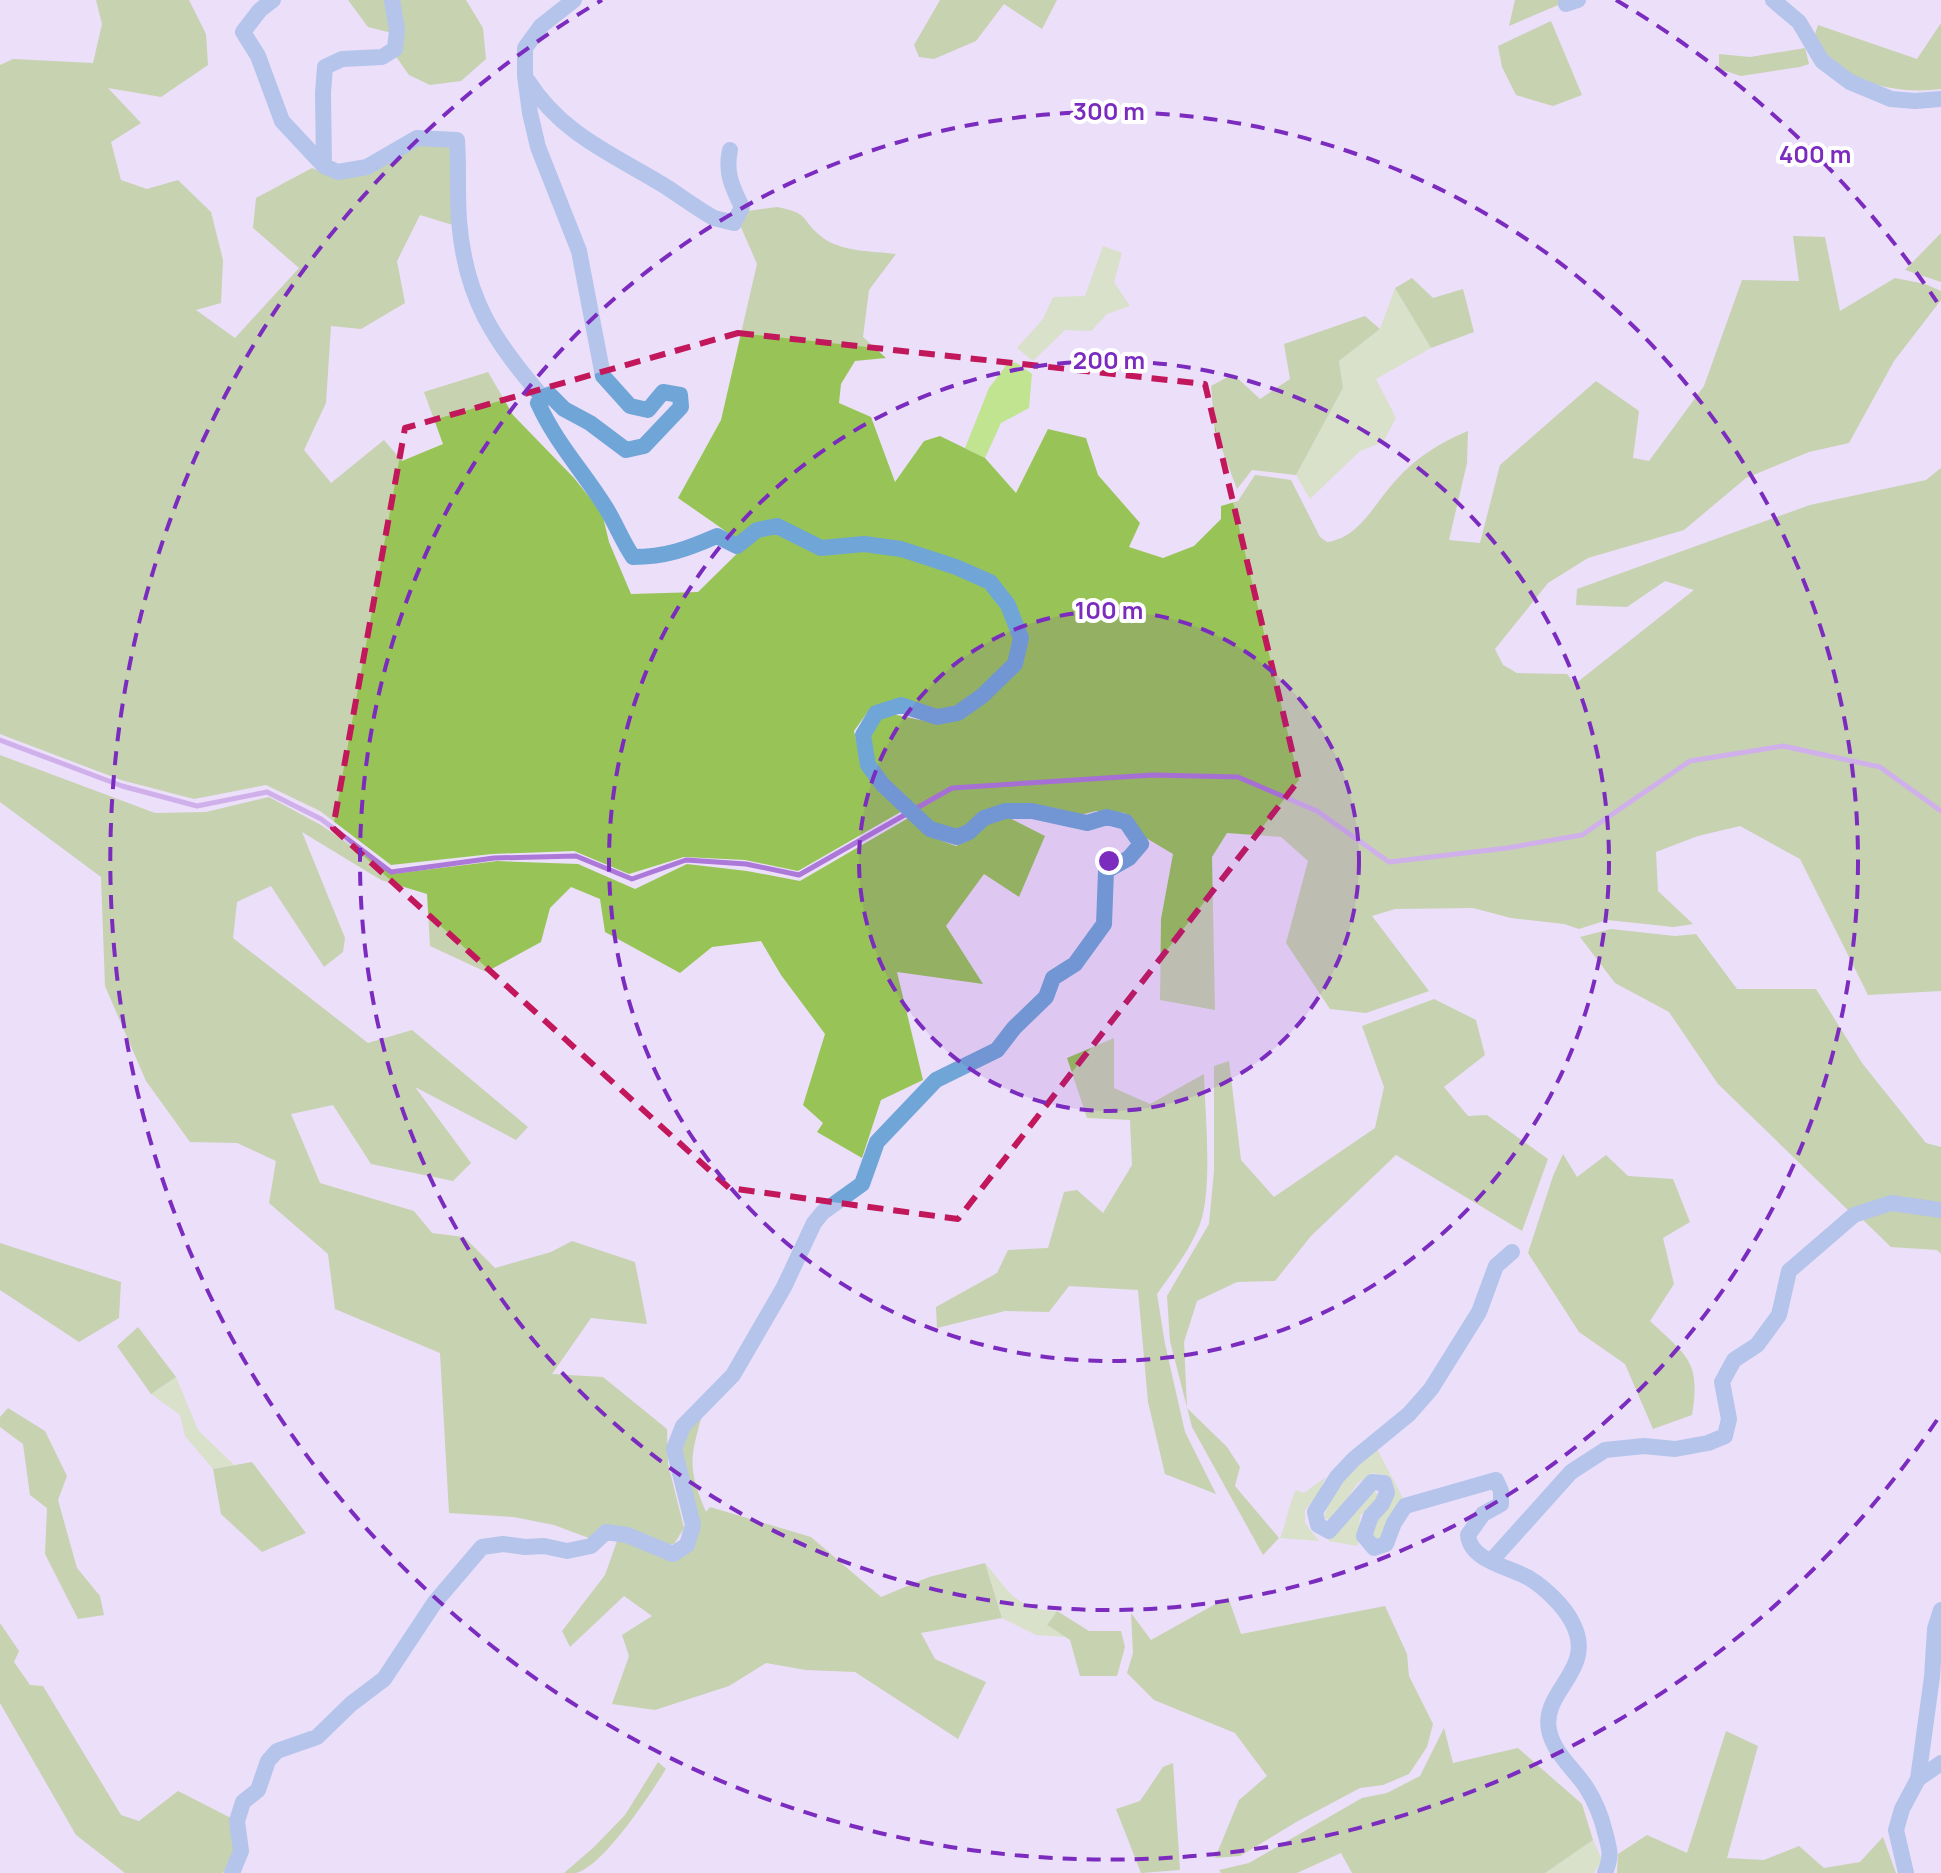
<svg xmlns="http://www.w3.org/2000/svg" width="1941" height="1873" font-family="Manrope,sans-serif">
	<rect width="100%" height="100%" fill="#ecdffa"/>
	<g fill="#c0e490">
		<path d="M1103,246L1122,253L1114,282L1130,306L1107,314L1091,331L1065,330L1033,361L1017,348L1043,319L1053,297L1085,296Z"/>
		<path d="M1395,288L1431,348L1376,379L1396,418L1383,442L1360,451L1310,499L1296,475L1343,388L1339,361L1380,329Z"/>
		<path d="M1011,359L1032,374L1029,408L1001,423L985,458L965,448L989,388Z"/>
		<path d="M176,1377L198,1430L234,1465L213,1469L185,1436L180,1415L151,1394Z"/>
		<path d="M1377,1449L1404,1500L1377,1542L1372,1534L1385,1475L1372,1473L1358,1483L1331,1520L1324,1518C1333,1487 1353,1468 1377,1449Z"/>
		<path d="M1326,1477L1317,1496L1305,1510V1523L1319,1541L1280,1538C1287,1522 1288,1505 1296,1490L1304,1493Z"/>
		<path d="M1374,1490L1379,1497L1360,1516L1358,1546L1328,1541Z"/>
		<path d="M985,1563C1009,1591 1017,1611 1057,1611L1047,1625L1065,1637L1036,1635L1002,1618Z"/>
		<path d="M1593,1840L1602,1860L1594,1873H1545Z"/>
	</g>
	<g fill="#98c457">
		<path d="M96,0H189L206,34L208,65L161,97L108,88L141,123L111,142L121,180L147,189L178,180L211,212L223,260L221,303L196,310L235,338L299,268L253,228L256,198L312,168C361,193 374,163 415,145C425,140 441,144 452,144L456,226L420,215L397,261L405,303L361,329L331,326L326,403L304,450L331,483L384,440L402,461L443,444L424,392L488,372L513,415L574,478L602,513L609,542L631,594L698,592L758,533L775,529L795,538L901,552L989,586L1017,638L1012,661L956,710H869L854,731L862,767L904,810L798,871L745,860L684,857L629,874L574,851L492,854L391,865L320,811L266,785L194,799L121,780L0,734V65L13,59L93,63L102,24Z"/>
		<path d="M348,0H390L392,33L368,27Z"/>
		<path d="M396,0H466L483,28L486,59L461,81L430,85L409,75L395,55Z"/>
		<path d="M940,0H1057L1042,29L1004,4L976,41L934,59L919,57L914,45Z"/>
		<path d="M1515,0H1563V3L1509,26Z"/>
		<path d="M1551,21L1582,95L1553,106L1516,95L1502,67L1498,46Z"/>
		<path d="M1941,23V89C1894,95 1840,82 1813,40L1818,25L1917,59Z"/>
		<path d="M1805,48L1809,64L1800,67L1741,76L1719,69V54L1750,57Z"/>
		<path d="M777,207C812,214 799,219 822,237C841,252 872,251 896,254L869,290L863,337L886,358L855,361L841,384L839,403L871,417L895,482L924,441L940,436L985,458L1016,493L1048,429L1086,438L1098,475L1140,523L1129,547L1163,558L1194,546L1221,519V506L1238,501L1255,475L1291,480L1320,537L1327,542C1360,538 1375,502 1396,480C1417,457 1439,443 1468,431L1467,463L1449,540L1480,543L1500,465L1596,381L1639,411L1633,458L1649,461L1704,386L1742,280L1799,281L1793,236L1825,237L1840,311L1895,278L1925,284L1941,291V300L1894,361L1849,443L1809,452L1746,478L1684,530L1588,558L1548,583L1495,649L1503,665L1517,673L1567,674L1575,684L1694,590L1665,581L1627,607L1576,605L1577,589L1810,505L1926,480L1941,468V991L1868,995L1800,859L1740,826L1698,836L1656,852L1658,891L1693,924L1674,927L1607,920L1579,929L1564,924L1511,918L1473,908L1395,909L1372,916L1429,991L1366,1013L1330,1009L1286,943L1308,861L1281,837L1227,833L1212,857L1215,1010L1160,1000L1161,919L1173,854L1146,838L1125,813L1096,811L1080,815L1050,807L1021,803L996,807L961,831C955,830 947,830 942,829C923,823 868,766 868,746C867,731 875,723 886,714C907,715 924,724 945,721L1022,651L1008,595L925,551L823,545L798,528L737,539L678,498L721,420L757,264L740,225L748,211Z"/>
		<path d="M1941,233V282L1905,270Z"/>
		<path d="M1412,278L1433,298L1463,289L1474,332L1431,348L1395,288Z"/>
		<path d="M1365,316L1380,329L1339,361L1343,388L1296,475L1252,470L1237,489L1215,431L1211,386L1233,374L1260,399L1290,379L1284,344Z"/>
		<path d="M0,755L155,813L206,812L269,797L321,825L392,874L497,861L578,864L635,889L687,864L747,871L800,881L910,817L926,835L956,846L972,839L986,824L1006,816L1045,836L1019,897L984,874L946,926L983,984L897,972L923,1080L881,1100L862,1158L817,1132L823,1123L803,1105L825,1034L781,975L761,941L712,947L680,973L605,932L600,899L571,887L550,908L541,942L486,972L430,946L427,894L381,880L302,832L345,938L343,952L324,967L271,886L237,902L233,938L368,1043L412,1030L528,1127L516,1140L415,1087L471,1163L453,1181L371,1164L333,1105L291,1114L320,1183L414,1211L432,1233L464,1237L495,1268L551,1252L572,1241L635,1262L647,1324L591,1318L552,1374L603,1377L667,1429L668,1464L684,1528L674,1544L664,1545L589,1538L554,1525L514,1517L449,1513L440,1353L335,1309L328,1254L269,1203L276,1161L237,1143L190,1142L146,1081L105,986L101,877L0,802Z"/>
		<path d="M1611,929L1675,936L1696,934L1737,989H1816L1862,1063L1926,1143L1941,1147V1202L1849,1211L1718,1084L1669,1012L1615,983L1580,937Z"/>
		<path d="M1434,999L1476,1020L1485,1055L1444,1087L1468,1116L1487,1115L1548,1159L1522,1231L1396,1155L1311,1236L1275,1281L1237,1282L1197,1301L1184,1342L1187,1408L1227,1447L1240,1467L1235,1486L1279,1538L1263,1555L1192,1427L1170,1341L1167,1296L1209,1224L1214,1171V1066L1229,1061L1241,1160L1274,1197L1375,1128L1384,1087L1362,1026Z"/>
		<path d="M1114,1038V1088L1150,1104L1204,1074C1205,1115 1213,1187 1200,1224C1190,1250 1173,1271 1157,1294L1165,1344L1185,1432L1216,1494L1165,1474L1148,1402L1138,1290L1069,1286L1049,1312L1005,1311L937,1328L936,1307L997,1273L1008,1250L1048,1248L1064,1192L1077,1190L1103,1213L1132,1165L1130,1120L1087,1118L1067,1058Z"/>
		<path d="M1563,1154L1577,1177L1606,1155L1628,1176L1673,1179L1690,1222L1663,1238L1674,1284L1650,1321C1687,1356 1701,1361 1692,1415L1653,1429L1625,1364L1579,1332L1528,1253L1553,1176Z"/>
		<path d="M1894,1207L1941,1214V1254L1937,1250L1891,1247L1860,1217Z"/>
		<path d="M0,1243L121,1282L119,1318L79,1342L0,1290Z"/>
		<path d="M138,1327L176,1377L151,1394L117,1346Z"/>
		<path d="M8,1408L45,1431L67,1476L58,1500L77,1568L100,1596L104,1615L78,1619L45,1554L47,1508L30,1495L23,1444L0,1427V1417Z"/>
		<path d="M703,1412C690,1458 687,1467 706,1512L710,1507L811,1537L881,1597L929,1577L985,1563L1002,1618L921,1633L935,1659L986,1682L958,1739L855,1672L806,1670L766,1663L729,1686L655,1710L612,1704L629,1656L622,1635L652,1616L624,1596L570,1647L562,1631L605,1575L617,1541L691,1548L678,1449L687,1427Z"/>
		<path d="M252,1462L306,1533L262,1552L221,1514L213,1469Z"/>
		<path d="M1228,1597L1241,1634L1385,1606L1407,1654L1409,1676L1433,1724L1427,1747L1409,1774L1383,1785L1360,1788L1298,1821L1240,1856L1215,1858L1239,1800L1267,1776L1235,1733L1154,1700L1127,1673L1133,1653L1131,1613L1151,1640Z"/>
		<path d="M1057,1611L1089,1631H1121L1125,1647L1117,1676H1080L1070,1640L1047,1625Z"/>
		<path d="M0,1623L19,1651L14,1662L30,1685L43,1686L121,1815L139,1821L178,1791L231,1818L234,1855L223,1873H125L76,1835L0,1703Z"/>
		<path d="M1444,1728L1453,1763L1518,1748L1582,1804L1593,1840L1545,1873H1352L1341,1853L1297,1873H1221L1219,1870L1249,1863L1362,1798L1387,1793L1420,1776Z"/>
		<path d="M1726,1731L1758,1746L1727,1858L1764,1860L1799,1846L1824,1868L1860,1862L1883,1837L1896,1873H1617L1618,1854L1647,1835L1687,1853Z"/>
		<path d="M658,1762L666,1769C651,1793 604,1866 576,1873C572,1873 568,1873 564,1873L593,1848L625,1815Z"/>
		<path d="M1173,1763L1180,1870L1141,1873L1116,1809L1140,1801L1163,1767Z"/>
	</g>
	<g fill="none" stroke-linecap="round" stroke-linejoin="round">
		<path stroke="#ac79d8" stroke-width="5" d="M0,740L122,786L197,806L267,792L321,819L391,872L494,858L576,856L632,879L686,860L746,864L799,875L952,788L1153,775L1238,777L1317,811L1389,862L1507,848L1582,835L1690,761L1783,746L1880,767L1941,811"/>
		<g stroke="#70a5d7" stroke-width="16">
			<path d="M273,0L260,10L243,32L258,56L282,121L324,166L338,172L367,167L417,138L457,140C459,167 457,193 459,220C465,299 494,341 544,399"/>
			<path d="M1566,0V4L1578,0"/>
			<path d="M1773,0L1799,22L1822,61L1850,82L1891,99L1915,101L1941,99"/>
			<path d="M528,81C563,136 615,155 668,188C683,198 698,209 714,218L734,223L742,207C732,187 725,172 730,150"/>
			<path d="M324,166L323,93L325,67L342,59L382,57L395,49L397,30L392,0"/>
			<path d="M1512,1252L1496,1266L1479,1312L1431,1389L1409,1414L1354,1459L1337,1477L1315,1512L1318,1525L1329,1531L1372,1482L1384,1483L1387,1493L1382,1504L1371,1516L1364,1536L1374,1548L1386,1544L1394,1523L1405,1506L1496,1480L1501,1491V1504L1483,1514L1468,1535C1470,1561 1510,1567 1529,1578C1545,1588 1564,1606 1572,1622C1598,1670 1541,1690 1549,1730C1553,1752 1574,1769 1586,1787C1595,1801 1601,1815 1605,1832C1610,1851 1612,1855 1605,1873"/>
			<path d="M1492,1560L1571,1472L1605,1450L1644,1446L1675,1449L1708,1443L1725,1436L1729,1419L1722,1382L1734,1360L1757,1345L1779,1315L1789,1271L1854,1215L1891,1203L1941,1210"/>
			<path d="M1918,1779L1941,1763"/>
			<path d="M232,1873L241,1851L237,1821L243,1802L258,1790L268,1761L277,1751L317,1737L351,1704L384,1679L435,1602L482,1547L503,1544L525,1547L544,1546L567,1551L591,1546L606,1532L627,1535L673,1554L687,1545L693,1525L674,1449L683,1426L733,1375L784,1287L814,1223L823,1212L862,1184L877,1142L936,1080L997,1050L1014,1028L1046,997L1053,978L1075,964L1104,924L1106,871L1129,858L1141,844L1126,822L1107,817L1087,823L1032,811H1005L984,818L969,832L957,837L930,829L883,785L868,765L863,735L876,713L901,705L937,717L958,713L982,696L1015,664L1021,638L1008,605L990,582L956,567L901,549L864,544L821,548L777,526L757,530L737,546L717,536C687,549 666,557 633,557C622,541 616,524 606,508C583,471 556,443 538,403L549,394L564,409L590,423L626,450L644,446L681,407L680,395L663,392L648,410L630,406L603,376L579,251L538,147L530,113L525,76V48L541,26L574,0"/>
			<path d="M1906,1873L1896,1830L1902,1809L1918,1779L1932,1677L1935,1629L1941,1610"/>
		</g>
	</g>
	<path d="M0 0H1941V1873H0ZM738,333L1205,384L1299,780L958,1219L729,1188L333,828L405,428Z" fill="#ecdffa" fill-opacity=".55" fill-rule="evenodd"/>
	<path fill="none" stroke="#c2185b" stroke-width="6" stroke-dasharray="16 10" stroke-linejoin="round" d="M738,333L1205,384L1299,780L958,1219L729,1188L333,828L405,428Z"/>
	<circle cx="1109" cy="861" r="250" fill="#7b2cbf" fill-opacity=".12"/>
	<g fill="none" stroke="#7b2cbf" stroke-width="4" stroke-dasharray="14 10">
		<circle cx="1109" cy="861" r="250"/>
		<circle cx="1109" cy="861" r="500"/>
		<circle cx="1109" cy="861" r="749"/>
		<path d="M1937 1420A999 999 0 1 1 602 0M1616 0A999 999 0 0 1 1937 302"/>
	</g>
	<circle cx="1109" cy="861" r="12" fill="#7b2cbf" stroke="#fff" stroke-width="4"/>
	<g font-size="24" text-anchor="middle" font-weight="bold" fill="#7b2cbf" stroke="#fff" stroke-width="8" stroke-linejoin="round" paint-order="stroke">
		<text x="1109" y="120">300 m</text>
		<text x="1815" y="163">400 m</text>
		<text x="1109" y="369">200 m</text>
		<text x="1109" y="619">100 m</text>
	</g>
</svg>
